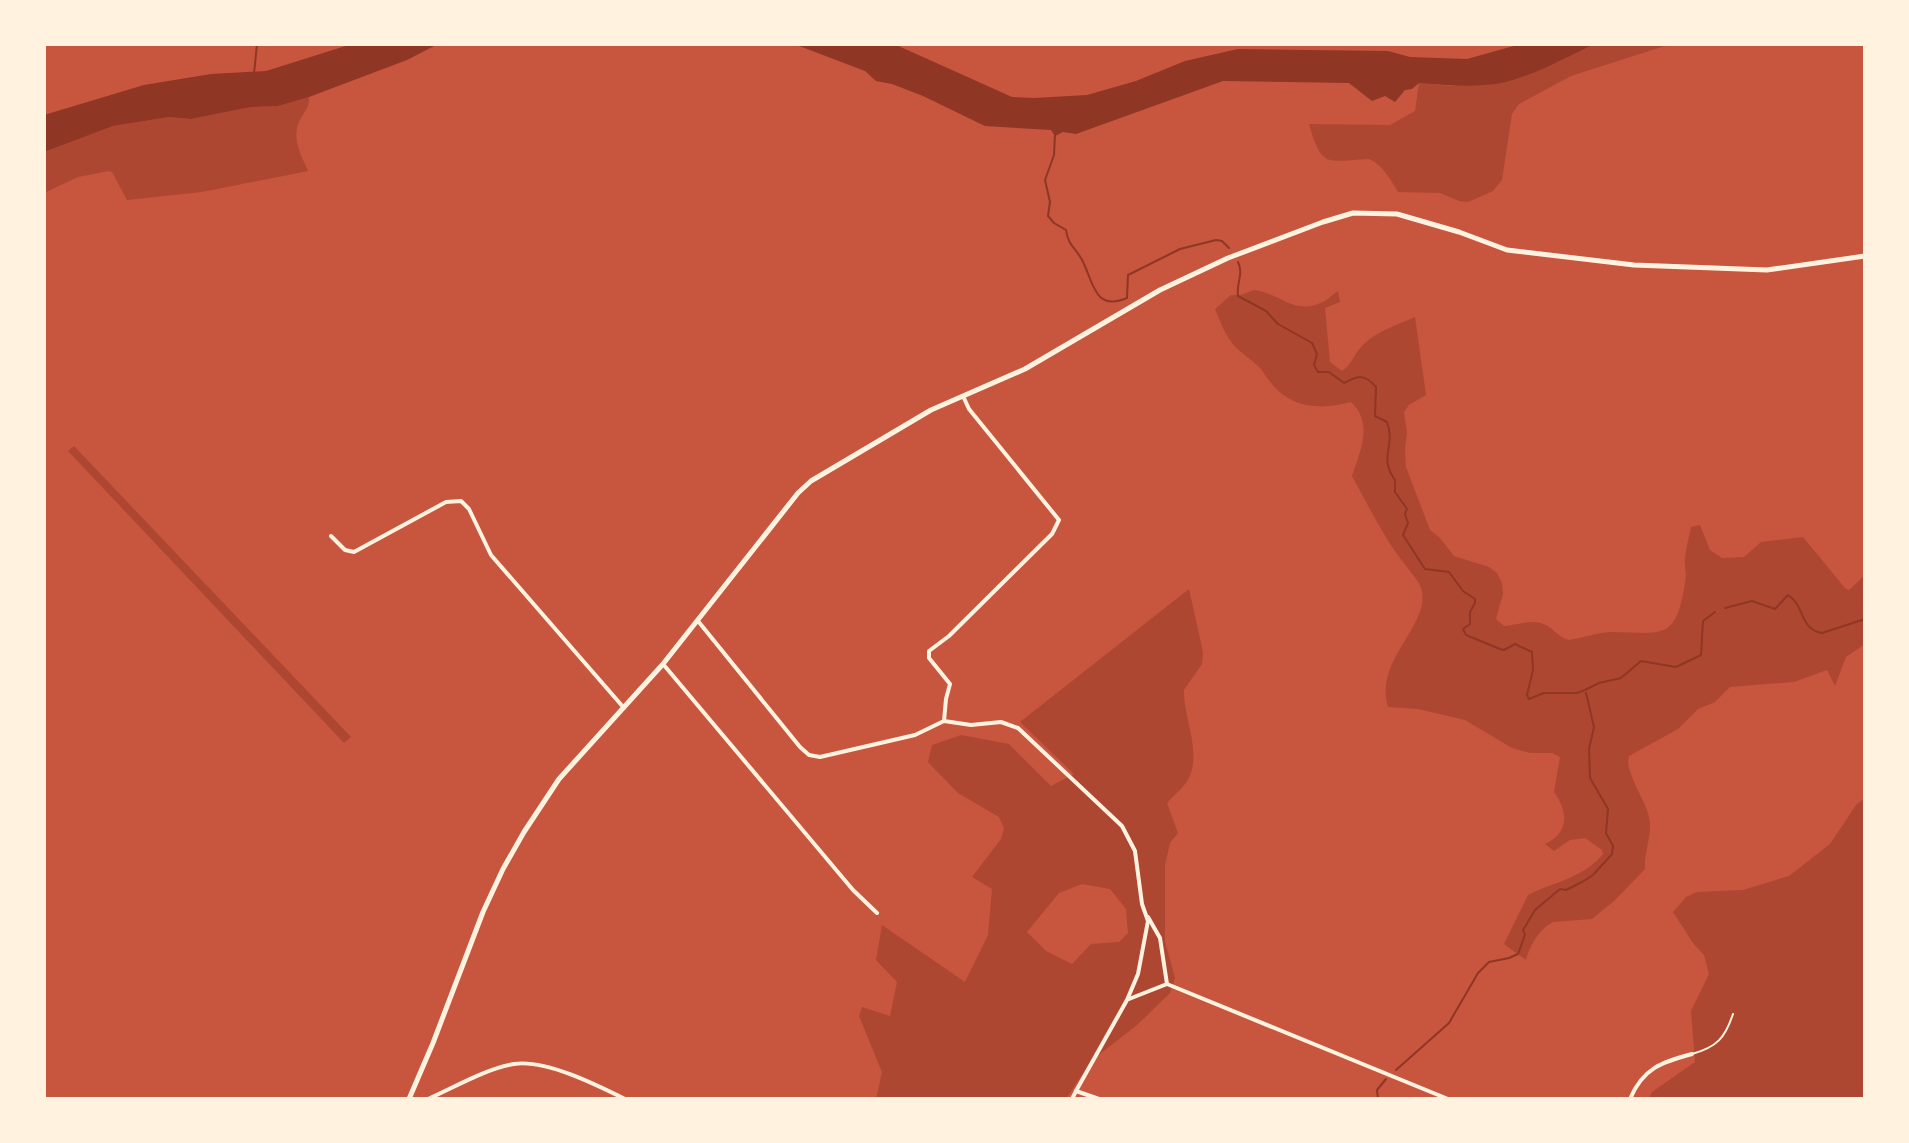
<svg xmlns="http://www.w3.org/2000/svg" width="1909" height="1143" font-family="'Asap Condensed',sans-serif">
	<rect width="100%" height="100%" fill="#c8553d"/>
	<g fill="#ae4732" fill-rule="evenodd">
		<path d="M1595,44H1671L1571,76L1519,104L1512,114L1502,180L1493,191L1468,202L1459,201L1440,193L1398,192C1390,179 1383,165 1369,159C1326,161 1322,169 1309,124L1390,125L1415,111L1419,83L1453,86L1558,62Z"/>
		<path d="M309,97C309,109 305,110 300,120C291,138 301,155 308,171L202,192L127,200L112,172L109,171L78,177L44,193V152L113,126L169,117L191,119L251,107L278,106Z"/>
		<path d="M1254,290C1281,293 1293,316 1323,302C1329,299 1333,294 1338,291L1340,302L1325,308L1330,362L1342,371C1352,365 1354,353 1363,345C1377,331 1397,325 1415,317L1426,395L1409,405L1404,412L1407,433L1405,449L1406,467L1430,530L1440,538L1454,556L1489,567L1497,573L1502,583L1503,594L1496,619L1504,626C1517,625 1534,618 1546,625C1555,630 1558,637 1569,640C1583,638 1598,632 1612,632C1663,633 1676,641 1685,583C1687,574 1684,566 1685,558C1686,547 1689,537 1691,527L1700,525L1710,550L1722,558L1744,557L1761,542L1803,537L1845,588L1849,590L1865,575V644L1846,657L1835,686L1827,670L1794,682L1730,687L1715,702L1698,709L1678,729L1629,756C1624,772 1646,800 1649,817C1653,834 1644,851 1645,869L1614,901L1592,919L1553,922C1539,929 1530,945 1526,960L1504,944L1528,895C1553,882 1584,878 1603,854L1602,850L1585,838L1570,840L1554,851L1545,844C1570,832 1568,812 1554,792L1560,757L1552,753H1530L1512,748L1465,720L1418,709L1388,707C1374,660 1428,628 1422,592C1421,583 1412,574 1406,566C1384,538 1369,507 1352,476C1360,451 1374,424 1351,402C1322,410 1292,409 1271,383C1267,378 1264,373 1260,368C1251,359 1239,352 1232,343C1224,333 1220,320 1215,309L1231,295H1241Z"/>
		<path d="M74,446L351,737L344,743L68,451Z"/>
		<path d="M1189,589L1203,652L1202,664L1184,690C1183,719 1205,758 1185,784C1180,791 1173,796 1167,803L1178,833L1170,843L1165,865V941L1175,978L1170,993L1137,1025L1091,1061L1066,1099H876L882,1072L859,1016L862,1007L890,1016L897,982L876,960L882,925L965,982L988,935L992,889L972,877L1001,839L1004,828L999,817L958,793L928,762L932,745L961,735L1009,744L1051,786L1074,774L1020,722ZM1082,884L1110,889L1126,909L1128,933L1119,942L1091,944L1072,964L1046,951L1027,932L1059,893Z"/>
		<path d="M1865,798V1099H1649L1652,1092L1695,1062L1691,1011L1709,974L1704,955L1693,943L1673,912L1686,897L1697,892L1743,890L1789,876L1830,844L1856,805Z"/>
	</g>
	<g fill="#8f3625">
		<path d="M352,44H438L407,60L309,97L278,106L251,107L191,119L169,117L113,126L44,152V115L144,85L211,74L266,71Z"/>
		<path d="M794,44H894L1012,97L1034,98L1087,95L1136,81L1185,61L1238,49L1388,51L1410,57L1467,59L1521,44H1595C1567,57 1531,77 1501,83C1474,88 1446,85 1419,83L1412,89L1405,90L1395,102L1385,96L1372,101L1349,83L1223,81L1076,134L1063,132L1055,136L1051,130L985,126L923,96L892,84L876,81L865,71Z"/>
	</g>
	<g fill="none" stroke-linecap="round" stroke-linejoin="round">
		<g stroke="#8f3625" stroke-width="2">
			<path d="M254,74L257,44"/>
			<path d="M1055,134L1054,155L1045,180L1050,202L1048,216L1054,223L1066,230C1068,247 1078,249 1084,264C1094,286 1096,311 1127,298L1128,275L1180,249L1216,240L1222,241L1229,248"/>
			<path d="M1238,262C1244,274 1236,283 1238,296L1266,311L1278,324L1312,343L1317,354L1314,365L1318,372H1329L1344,383C1358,376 1364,373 1376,387L1375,416L1387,422C1396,446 1378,457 1395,480V492L1407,509L1405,514L1408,523L1403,535L1425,569L1449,572L1463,591L1475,599V603L1470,612V624L1463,629L1466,635L1500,649L1504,650L1515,644L1532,652L1533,670L1527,695L1529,699L1544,693H1577L1585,690L1599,683L1621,678L1641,661L1676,667L1701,655L1703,621L1715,612"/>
			<path d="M1725,608L1752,601L1775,609L1788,595C1805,605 1799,629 1822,633L1865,619"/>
			<path d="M1396,1070L1449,1023L1478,973L1489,962L1509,958L1518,954L1525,935L1523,930L1535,910L1560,889L1566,890L1582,882L1593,875L1612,854L1613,846L1606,833L1608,809L1590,778L1589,749L1594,727L1586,693"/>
			<path d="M1378,1099L1377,1090L1386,1079"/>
		</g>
		<path stroke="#fff3e0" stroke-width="2" d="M1692,1054C1717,1047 1725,1038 1733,1014"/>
		<g stroke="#fff3e0" stroke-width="4">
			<path d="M331,536L345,550L354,552L446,502L461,501L469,509L491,555L624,708"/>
			<path d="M698,621L800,747L809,755L820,757L915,735L944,721L971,725L1001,722L1018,728L1122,826L1135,851L1142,904L1148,921L1138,974L1127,1000L1076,1091"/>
			<path d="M663,664L853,890L877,913"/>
			<path d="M944,721L946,699L950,684L929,658V651L949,636L1052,534L1059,520L969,409L963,396"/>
			<path d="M1148,917L1160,938L1167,984"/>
			<path d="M1129,999L1167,984L1448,1099"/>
			<path d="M428,1099C455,1087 485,1069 514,1064C545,1059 597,1085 625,1099"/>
			<path d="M1072,1099L1076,1091L1099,1099"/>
			<path d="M1630,1099C1643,1068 1662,1062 1692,1054"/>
		</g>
		<path stroke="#fff3e0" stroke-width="5" d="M409,1099L433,1043L483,912L503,869L524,832L559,779L663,664L798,493L811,481L931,410L1025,369L1160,290L1228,258L1323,222L1353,213L1397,214L1459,232L1507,250L1634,265L1767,270L1865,256"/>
	</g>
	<rect width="1909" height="1143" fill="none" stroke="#fff3e0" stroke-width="92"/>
</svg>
